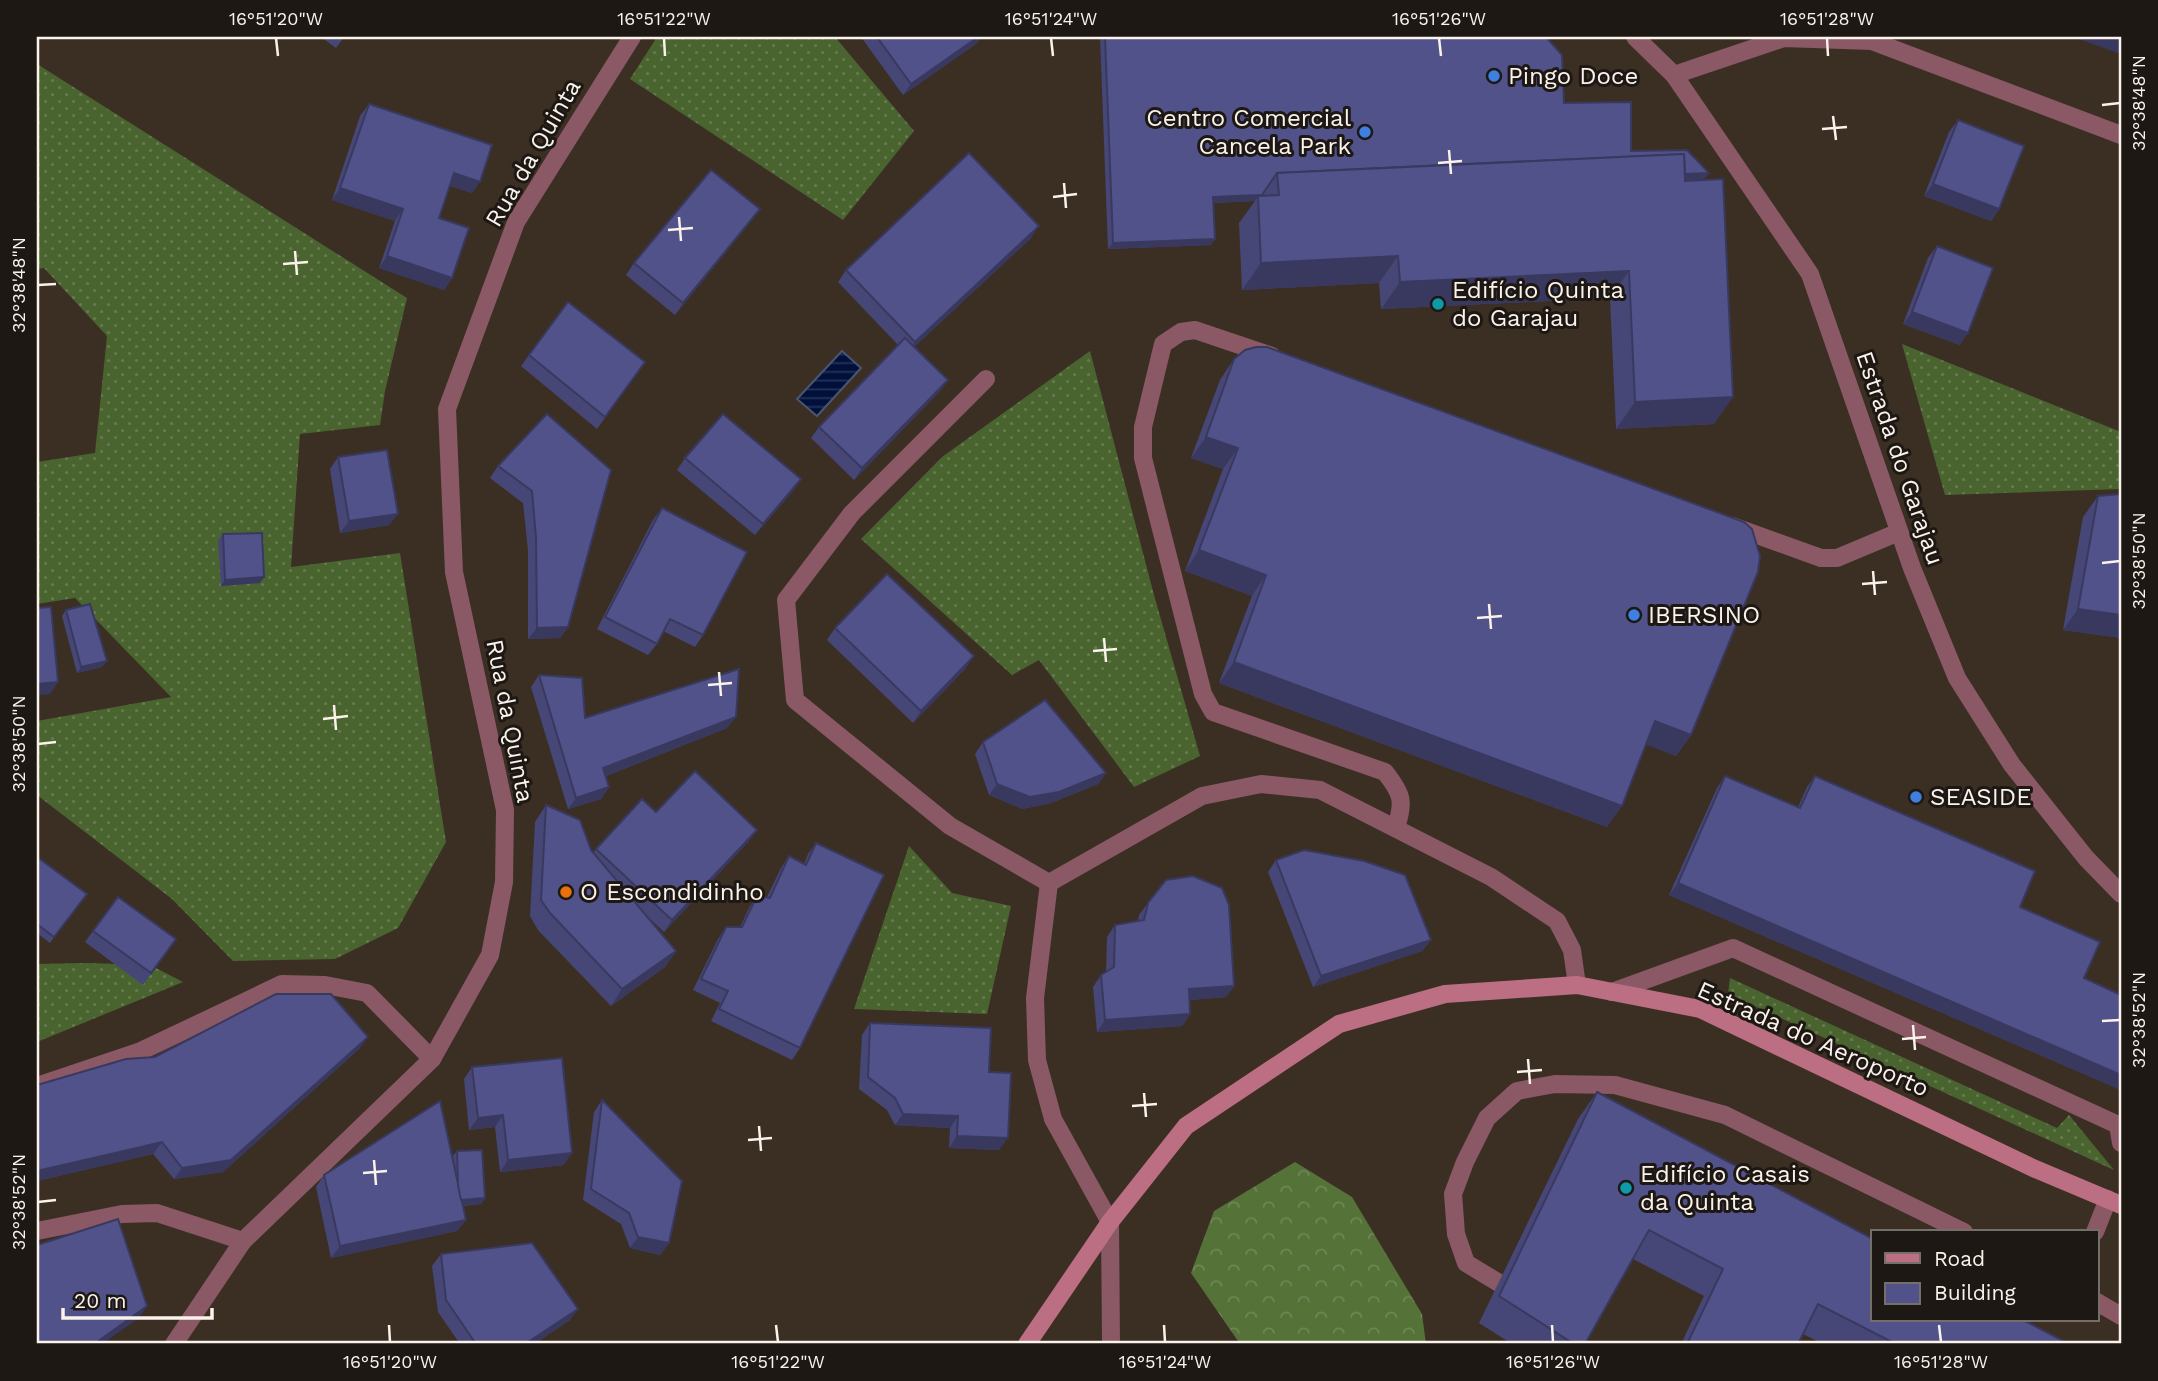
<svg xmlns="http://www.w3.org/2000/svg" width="2158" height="1381" font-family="'Work Sans',sans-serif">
	<defs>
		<pattern id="grass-dots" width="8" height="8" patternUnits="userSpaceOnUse" patternTransform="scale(1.75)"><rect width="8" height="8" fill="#4a6430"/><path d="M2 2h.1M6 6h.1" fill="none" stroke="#657b4e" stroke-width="1.8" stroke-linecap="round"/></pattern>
		<pattern id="forest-crowns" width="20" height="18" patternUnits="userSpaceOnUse" patternTransform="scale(1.75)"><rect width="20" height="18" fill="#557239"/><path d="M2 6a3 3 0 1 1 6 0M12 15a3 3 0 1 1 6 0" fill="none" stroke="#6e8756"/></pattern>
		<pattern id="water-rules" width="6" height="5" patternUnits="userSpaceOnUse" patternTransform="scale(1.75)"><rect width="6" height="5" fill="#00103b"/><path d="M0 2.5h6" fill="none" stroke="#263358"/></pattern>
	</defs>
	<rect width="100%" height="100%" fill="#3b2f24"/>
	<g fill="url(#grass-dots)">
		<path d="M657,37H835L914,131L843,220L630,79Z"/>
		<path d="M37,64L407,298L385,391L380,425L300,434L291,567L400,553L446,842L398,928L335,959L233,961L172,899L37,795V721L171,697L75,598L37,604V462L95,453L107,336L44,268L37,269Z"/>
		<path d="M1902,344L2121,432V489L1945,495Z"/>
		<path d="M1090,351L1154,595L1200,756L1134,787L1039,660L1012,675L861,539L942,457Z"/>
		<path d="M909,846L952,893L1011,906L987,1014L854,1009Z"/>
		<path d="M86,963L150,965L183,982L37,1042V964Z"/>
		<path d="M1730,978L2057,1128L2069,1115L2114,1170L1728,994Z"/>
	</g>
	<path fill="url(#forest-crowns)" d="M1295,1162L1352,1197L1422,1314L1426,1344H1240L1191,1273L1214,1211Z"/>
	<path fill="url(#water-rules)" stroke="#4b5470" stroke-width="2" d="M842,351L861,368L817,416L797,399Z"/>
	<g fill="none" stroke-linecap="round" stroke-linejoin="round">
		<g stroke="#8b5965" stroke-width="18">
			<path d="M1272,356L1195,330L1181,332L1163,344L1143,427V458L1203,694L1213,712L1385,772C1403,795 1404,801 1396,828"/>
			<path d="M1732,526L1821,558H1837L1899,532"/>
			<path d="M1612,992L1733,948L2118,1125L2121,1143"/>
			<path d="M1110,1222L1111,1344"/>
			<path d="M2095,1232L2108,1199"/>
			<path d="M1499,1283L1466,1263L1456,1234L1453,1194L1465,1162L1487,1118L1517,1091L1555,1084L1615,1085L1725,1115L1964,1232"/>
			<path d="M2097,1302L2121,1316"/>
		</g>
		<g stroke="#8b5965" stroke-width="18">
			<path d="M1674,75L1784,38L1872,41L2121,135"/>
			<path d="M986,379L852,513L786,600L795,700L950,826L1049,883"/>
			<path d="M1049,883L1202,796L1261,784L1320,790L1491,877L1557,921L1572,950L1577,985"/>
			<path d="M1049,883L1035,998L1037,1060L1053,1119L1110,1222"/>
			<path d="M37,1086L141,1051L282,984L325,985L367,993L432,1059"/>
			<path d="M37,1231L122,1214L157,1213L243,1241"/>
			<path d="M174,1344L243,1241L432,1059L490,955L504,882L505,810L454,572L447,409L516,222L632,37"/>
		</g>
		<path stroke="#8b5965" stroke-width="18" d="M1635,37L1674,75L1810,274L1912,568L1957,678L2012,765L2086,858L2121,894"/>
		<path stroke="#bc6e82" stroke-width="18" d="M1027,1344L1110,1222L1186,1126L1339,1024L1445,994L1577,985L1700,1009L2033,1168L2121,1205"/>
	</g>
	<g fill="#464776">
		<path d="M321,37H344L336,48Z"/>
		<path d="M861,37H981L977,43L903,95Z"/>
		<path d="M1100,37H1546L1564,103L1631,151L1709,173L1704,179L1685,180L1714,424L1616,429L1610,298L1381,309L1379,283L1242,290L1239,223L1255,201L1214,203L1211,245L1108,249Z"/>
		<path d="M369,104L472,193L450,186L439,218L452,278L444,290L379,268L395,221L332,200L360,116Z"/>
		<path d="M1958,120L1999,209L1991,221L1924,196L1949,132Z"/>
		<path d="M751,221L675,315L626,275L634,263Z"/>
		<path d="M1031,238L914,347L948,380L939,392L854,480L811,438L819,427L898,345L838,282L846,270Z"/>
		<path d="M1937,246L1960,345L1903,324L1928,258Z"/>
		<path d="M568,302L645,362L597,429L521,366Z"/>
		<path d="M1234,359L1691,735L1676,756L1646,744L1607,827L1219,683L1252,596L1185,571L1223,469L1191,458L1220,380Z"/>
		<path d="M547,414L568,627L560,638L528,639V550L523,503L490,478L498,466Z"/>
		<path d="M338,457L389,525L340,533L330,469Z"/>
		<path d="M685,458L801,479L793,491L755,535L677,470Z"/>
		<path d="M2121,494V638L2063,630L2083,517L2098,496Z"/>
		<path d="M662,508L703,635L695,647L663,631L657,644L648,655L597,629L653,520Z"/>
		<path d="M223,534L264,577L260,583L221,586L218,540Z"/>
		<path d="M66,610L102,667L77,673L62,616Z"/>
		<path d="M835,628L966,668L913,723L827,640Z"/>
		<path d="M539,675L585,718L727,728L606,776L609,787L601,799L568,809L531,687Z"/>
		<path d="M983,742L1106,773L1098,784L1051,803L1022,809L989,795L975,754Z"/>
		<path d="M1725,776L1798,807L1807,787L1815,776L2020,907L2084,978L2121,995V1090L1669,895L1717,788Z"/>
		<path d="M546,805L593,853L596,849L656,812L749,841L664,932L648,917L676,951L665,967L611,1006L538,930L530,916L535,822Z"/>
		<path d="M816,843L800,1048L792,1060L711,1021L720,1003L693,990L718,939L726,927H740L749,908L757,896L767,897L781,868L789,856L804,864L808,854Z"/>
		<path d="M37,857L87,894L50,943L37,933Z"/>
		<path d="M1276,860L1431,940L1422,951L1313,987L1268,872Z"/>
		<path d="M118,897L176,939L143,985L85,942Z"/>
		<path d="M1148,903L1234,986L1226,997L1189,1000L1190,1014L1182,1026L1097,1032L1093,987L1101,975L1106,972L1107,937L1115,925L1138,921L1139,915Z"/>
		<path d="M870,1023L989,1072L999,1150L949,1148L950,1128L895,1125L887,1110L859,1089L862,1035Z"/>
		<path d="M360,1048L223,1172L174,1179L153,1154L37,1181Z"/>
		<path d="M472,1067L564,1165L500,1172L495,1127L469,1130L464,1079Z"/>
		<path d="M1597,1092L2069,1344H1823L1803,1334L1798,1344H1681L1704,1296L1633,1259L1585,1344H1512L1479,1323L1578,1119Z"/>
		<path d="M602,1100L669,1243L660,1255L630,1248L621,1224L583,1200L594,1112Z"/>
		<path d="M457,1151L485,1198L481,1204L463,1206L466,1220L457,1231L331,1258L316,1187L324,1175L452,1157Z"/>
		<path d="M441,1254L570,1320L534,1344H460L438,1312L432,1266Z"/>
	</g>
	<g fill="#393960">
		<path d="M978,37H981L977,43L903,95L911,84Z"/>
		<path d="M2073,37H2121V54Z"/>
		<path d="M454,173L480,182L472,193L446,185Z"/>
		<path d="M1709,173L1704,179L1276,200Z"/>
		<path d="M1933,184L1999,209L1991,221L1924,196Z"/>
		<path d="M340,188L403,209L395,221L332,200Z"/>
		<path d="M1262,195L1258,201V196L1255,201L1209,203L1213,197Z"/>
		<path d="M760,209L751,221L675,315L683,303Z"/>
		<path d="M1039,226L1031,238L907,354L915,342Z"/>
		<path d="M1215,239L1211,245L1108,249L1113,243Z"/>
		<path d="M387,256L452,278L444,290L379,268Z"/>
		<path d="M1398,256L1379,283L1242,290L1261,263Z"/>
		<path d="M1629,271L1610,298L1381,309L1400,282Z"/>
		<path d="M1912,312L1968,333L1960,345L1903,324Z"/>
		<path d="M948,380L939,392L854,480L862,468Z"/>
		<path d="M1733,397L1714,424L1616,429L1635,402Z"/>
		<path d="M1206,437L1238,448L1223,469L1191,458Z"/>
		<path d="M801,479L793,491L755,535L763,524Z"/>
		<path d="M398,514L389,525L340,533L349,521Z"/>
		<path d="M1199,550L1266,575L1252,596L1185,571Z"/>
		<path d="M264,577L260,583L221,586L225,580Z"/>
		<path d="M2078,609L2121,615V638L2063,630Z"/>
		<path d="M568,627L560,638L528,639L537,628Z"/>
		<path d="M974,656L966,668L913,723L921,711Z"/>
		<path d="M107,661L102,667L77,673L81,667Z"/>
		<path d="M1234,662L1622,806L1607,827L1219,683Z"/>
		<path d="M58,682L50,694L37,695V684Z"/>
		<path d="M736,717L727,728L595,780L603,768Z"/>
		<path d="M1655,721L1691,735L1676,756L1640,742Z"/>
		<path d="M1106,773L1098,784L1051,803L1022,809L989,795L997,784Z"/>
		<path d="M609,787L601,799L568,809L576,798Z"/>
		<path d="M757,830L749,841L664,932L672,920Z"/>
		<path d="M1678,883L2121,1075V1090L1669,895Z"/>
		<path d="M1431,940L1422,951L1313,987L1321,976Z"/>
		<path d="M676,951L665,967L611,1006L622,989Z"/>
		<path d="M1234,986L1226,997L1180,1001L1189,989Z"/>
		<path d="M1190,1014L1182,1026L1097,1032L1105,1020Z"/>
		<path d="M368,1037L360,1048L223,1172L174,1179L182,1168Z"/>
		<path d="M903,1114L958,1116L950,1128L895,1125Z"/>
		<path d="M503,1115L495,1127L469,1130L478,1118Z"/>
		<path d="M957,1136L1008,1138L999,1150L949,1148Z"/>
		<path d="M162,1142L153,1154L37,1181V1171Z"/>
		<path d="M572,1153L564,1165L500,1172L508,1160Z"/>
		<path d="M485,1198L481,1204L454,1206L459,1200Z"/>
		<path d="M466,1220L457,1231L331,1258L340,1246Z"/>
		<path d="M638,1237L669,1243L660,1255L630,1248Z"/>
		<path d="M147,1306L139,1318L102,1344H83Z"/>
		<path d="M578,1309L570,1320L534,1344H525Z"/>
	</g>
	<g fill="#515289" stroke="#393960" stroke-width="2">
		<path d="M877,37H978L911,84Z"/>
		<path d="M1105,37H1546L1562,55L1564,103L1631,102V151L1687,150L1709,173L1685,174L1684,154L1277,173L1262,195L1213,197L1215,239L1113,243Z"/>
		<path d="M369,104L492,145L480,182L454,173L439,218L469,228L452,278L387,256L403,209L340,188Z"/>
		<path d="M1958,120L2024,146L1999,209L1933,184Z"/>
		<path d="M969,153L1039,226L915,342L846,270Z"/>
		<path d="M1684,154L1685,181L1723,179L1733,397L1635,402L1629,271L1400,282L1398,256L1261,263L1258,196L1279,195L1277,173Z"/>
		<path d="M711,170L760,209L683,303L634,263Z"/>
		<path d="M1937,246L1993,268L1968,333L1912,312Z"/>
		<path d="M568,302L645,362L605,417L529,355Z"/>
		<path d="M905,338L948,380L862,468L819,427Z"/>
		<path d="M1256,347H1267L1744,522L1752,529L1760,556L1758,572L1691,735L1655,721L1622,806L1234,662L1266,575L1199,550L1238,448L1206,437L1234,359L1245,350Z"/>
		<path d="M547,414L611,470L568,627L537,628L536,538L532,491L498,466Z"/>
		<path d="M723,414L801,479L763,524L685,458Z"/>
		<path d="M387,450L398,514L349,521L338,457Z"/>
		<path d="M2121,494V615L2078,609L2098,496Z"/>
		<path d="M662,508L747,552L703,635L670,619L657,644L605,617Z"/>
		<path d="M262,533L264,577L225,580L223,534Z"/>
		<path d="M887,574L974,656L921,711L835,628Z"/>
		<path d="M90,604L107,661L81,667L66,610Z"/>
		<path d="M51,607L58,682L37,684V608Z"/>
		<path d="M739,669L736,717L603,768L609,787L576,798L539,675L582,678L585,718Z"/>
		<path d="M1045,700L1106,773L1059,792L1030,797L997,784L983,742Z"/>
		<path d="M695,771L757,830L672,920L596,849L642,799L656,812Z"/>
		<path d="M1725,776L1800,808L1815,776L2035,871L2020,907L2100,942L2084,978L2121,995V1075L1678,883Z"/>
		<path d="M546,805L580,820L591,850L676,951L622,989L550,913L541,900Z"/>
		<path d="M816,843L884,875L800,1048L719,1009L728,991L701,979L726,927H742L757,896L770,898L789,856L806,865Z"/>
		<path d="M1304,850L1364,861L1405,875L1431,940L1321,976L1276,860Z"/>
		<path d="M37,857L87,894L54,937L37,924Z"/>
		<path d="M1193,876L1222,888L1229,905L1234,986L1189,989L1190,1014L1105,1020L1101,975L1114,967L1115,925L1144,920L1148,903L1166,880Z"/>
		<path d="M118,897L176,939L151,973L93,931Z"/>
		<path d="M276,994H331L368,1037L231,1160L182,1168L162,1142L37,1171V1085L126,1059L155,1057Z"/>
		<path d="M870,1023L991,1028L989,1072L1011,1073L1008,1138L957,1136L958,1116L903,1114L895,1098L868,1077Z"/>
		<path d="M562,1058L572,1153L508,1160L503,1115L478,1118L472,1067Z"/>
		<path d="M1597,1092L1873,1239V1320H2023L2069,1344H1891L1892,1342L1818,1304L1798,1344H1687L1723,1269L1649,1230L1585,1344H1574L1499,1296Z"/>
		<path d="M602,1100L682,1181L669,1243L638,1237L629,1213L591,1189Z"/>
		<path d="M440,1101L466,1220L340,1246L324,1175Z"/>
		<path d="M482,1150L485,1198L461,1200L458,1185L457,1151Z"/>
		<path d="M118,1219L147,1306L97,1342L83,1344H37V1245Z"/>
		<path d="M532,1243L578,1309L525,1344H476L446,1300L441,1254Z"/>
	</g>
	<path fill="none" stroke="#faf2eb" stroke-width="2.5" d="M276,38L278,56M664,38L665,56M1051,38L1053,56M1439,38L1441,56M1827,38L1828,56M2102,105L2120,103M1833,116L1836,140M1822,129L1847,127M1449,150L1451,174M1438,163L1462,161M1064,183L1066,208M1053,197L1077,194M679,217L681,241M668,230L693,228M295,251L297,275M283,264L308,262M38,285L56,284M2102,563L2120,561M1873,571L1875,595M1862,584L1887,582M1489,604L1491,629M1477,618L1502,616M1104,638L1106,662M1093,651L1117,649M719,672L721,696M708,685L732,683M334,705L336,730M323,719L348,716M38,744L56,742M2102,1021L2120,1020M1913,1025L1915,1050M1902,1039L1926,1037M1528,1059L1530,1084M1517,1072L1542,1070M1144,1093L1146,1117M1132,1106L1157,1104M759,1126L761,1151M748,1140L772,1138M374,1160L376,1185M363,1173L387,1171M38,1202L56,1200M389,1325L390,1342M776,1325L778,1342M1164,1325L1165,1342M1552,1325L1553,1342M1939,1325L1941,1342"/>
	<g fill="#3f7fe0" stroke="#1d1813" stroke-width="2.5">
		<circle cx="1494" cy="76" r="7"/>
		<circle cx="1365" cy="132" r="7"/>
		<circle cx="1634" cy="615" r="7"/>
		<circle cx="1916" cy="797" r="7"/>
	</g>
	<g fill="#0f9aa8" stroke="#1d1813" stroke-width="2.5">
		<circle cx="1438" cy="304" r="7"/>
		<circle cx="1626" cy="1188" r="7"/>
	</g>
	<circle fill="#e8710a" stroke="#1d1813" stroke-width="2.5" cx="566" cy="892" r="7"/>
	<g text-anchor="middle" stroke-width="6" stroke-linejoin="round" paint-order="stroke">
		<g font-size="24" fill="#faf2eb" stroke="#1d1813" text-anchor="start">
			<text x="1508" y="84">Pingo Doce</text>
			<text x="1351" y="126" text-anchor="end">Centro Comercial<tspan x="1351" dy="28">Cancela Park</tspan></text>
			<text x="1452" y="298">Edifício Quinta<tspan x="1452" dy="28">do Garajau</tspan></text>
			<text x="1648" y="623">IBERSINO</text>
			<text x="1930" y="805">SEASIDE</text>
			<text x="580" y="900">O Escondidinho</text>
			<text x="1640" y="1182">Edifício Casais<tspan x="1640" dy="28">da Quinta</tspan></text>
		</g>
		<g font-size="24" fill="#faf2eb" stroke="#1d1813">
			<text transform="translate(533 153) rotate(-60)" y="8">Rua da Quinta</text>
			<text transform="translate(1900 458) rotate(71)" y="8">Estrada do Garajau</text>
			<text transform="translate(510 721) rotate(79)" y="8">Rua da Quinta</text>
			<text transform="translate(1813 1039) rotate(24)" y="8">Estrada do Aeroporto</text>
		</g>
	</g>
	<rect width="2158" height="1381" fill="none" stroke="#1d1813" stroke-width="77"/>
	<rect x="1871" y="1230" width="228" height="91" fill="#1d1813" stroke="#756f69" stroke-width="2"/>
	<rect x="1885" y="1253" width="35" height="10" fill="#bc6e82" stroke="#756f69" stroke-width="2"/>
	<text x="1934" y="1266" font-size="21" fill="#faf2eb">Road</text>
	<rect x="1885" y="1283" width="35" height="21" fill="#515289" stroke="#756f69" stroke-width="2"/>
	<text x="1934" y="1300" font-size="21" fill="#faf2eb">Building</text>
	<path d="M63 1308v10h149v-10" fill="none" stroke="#faf2eb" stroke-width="3.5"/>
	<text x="74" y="1308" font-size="21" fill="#faf2eb" stroke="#1d1813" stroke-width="5" paint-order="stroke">20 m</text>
	<rect x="38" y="38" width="2082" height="1304" fill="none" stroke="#faf2eb" stroke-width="2.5"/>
	<g font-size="18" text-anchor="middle" fill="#faf2eb">
		<text x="276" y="25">16°51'20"W</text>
		<text x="664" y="25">16°51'22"W</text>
		<text x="1051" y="25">16°51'24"W</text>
		<text x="1439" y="25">16°51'26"W</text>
		<text x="1827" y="25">16°51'28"W</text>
		<text transform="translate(2139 103) rotate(-90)" y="6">32°38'48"N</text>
		<text transform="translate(19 285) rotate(-90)" y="6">32°38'48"N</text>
		<text transform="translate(2139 561) rotate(-90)" y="6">32°38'50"N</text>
		<text transform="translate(19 744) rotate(-90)" y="6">32°38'50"N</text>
		<text transform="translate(2139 1020) rotate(-90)" y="6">32°38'52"N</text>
		<text transform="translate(19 1202) rotate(-90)" y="6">32°38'52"N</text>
		<text x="390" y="1368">16°51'20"W</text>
		<text x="778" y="1368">16°51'22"W</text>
		<text x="1165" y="1368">16°51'24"W</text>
		<text x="1553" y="1368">16°51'26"W</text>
		<text x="1941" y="1368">16°51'28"W</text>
	</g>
</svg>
